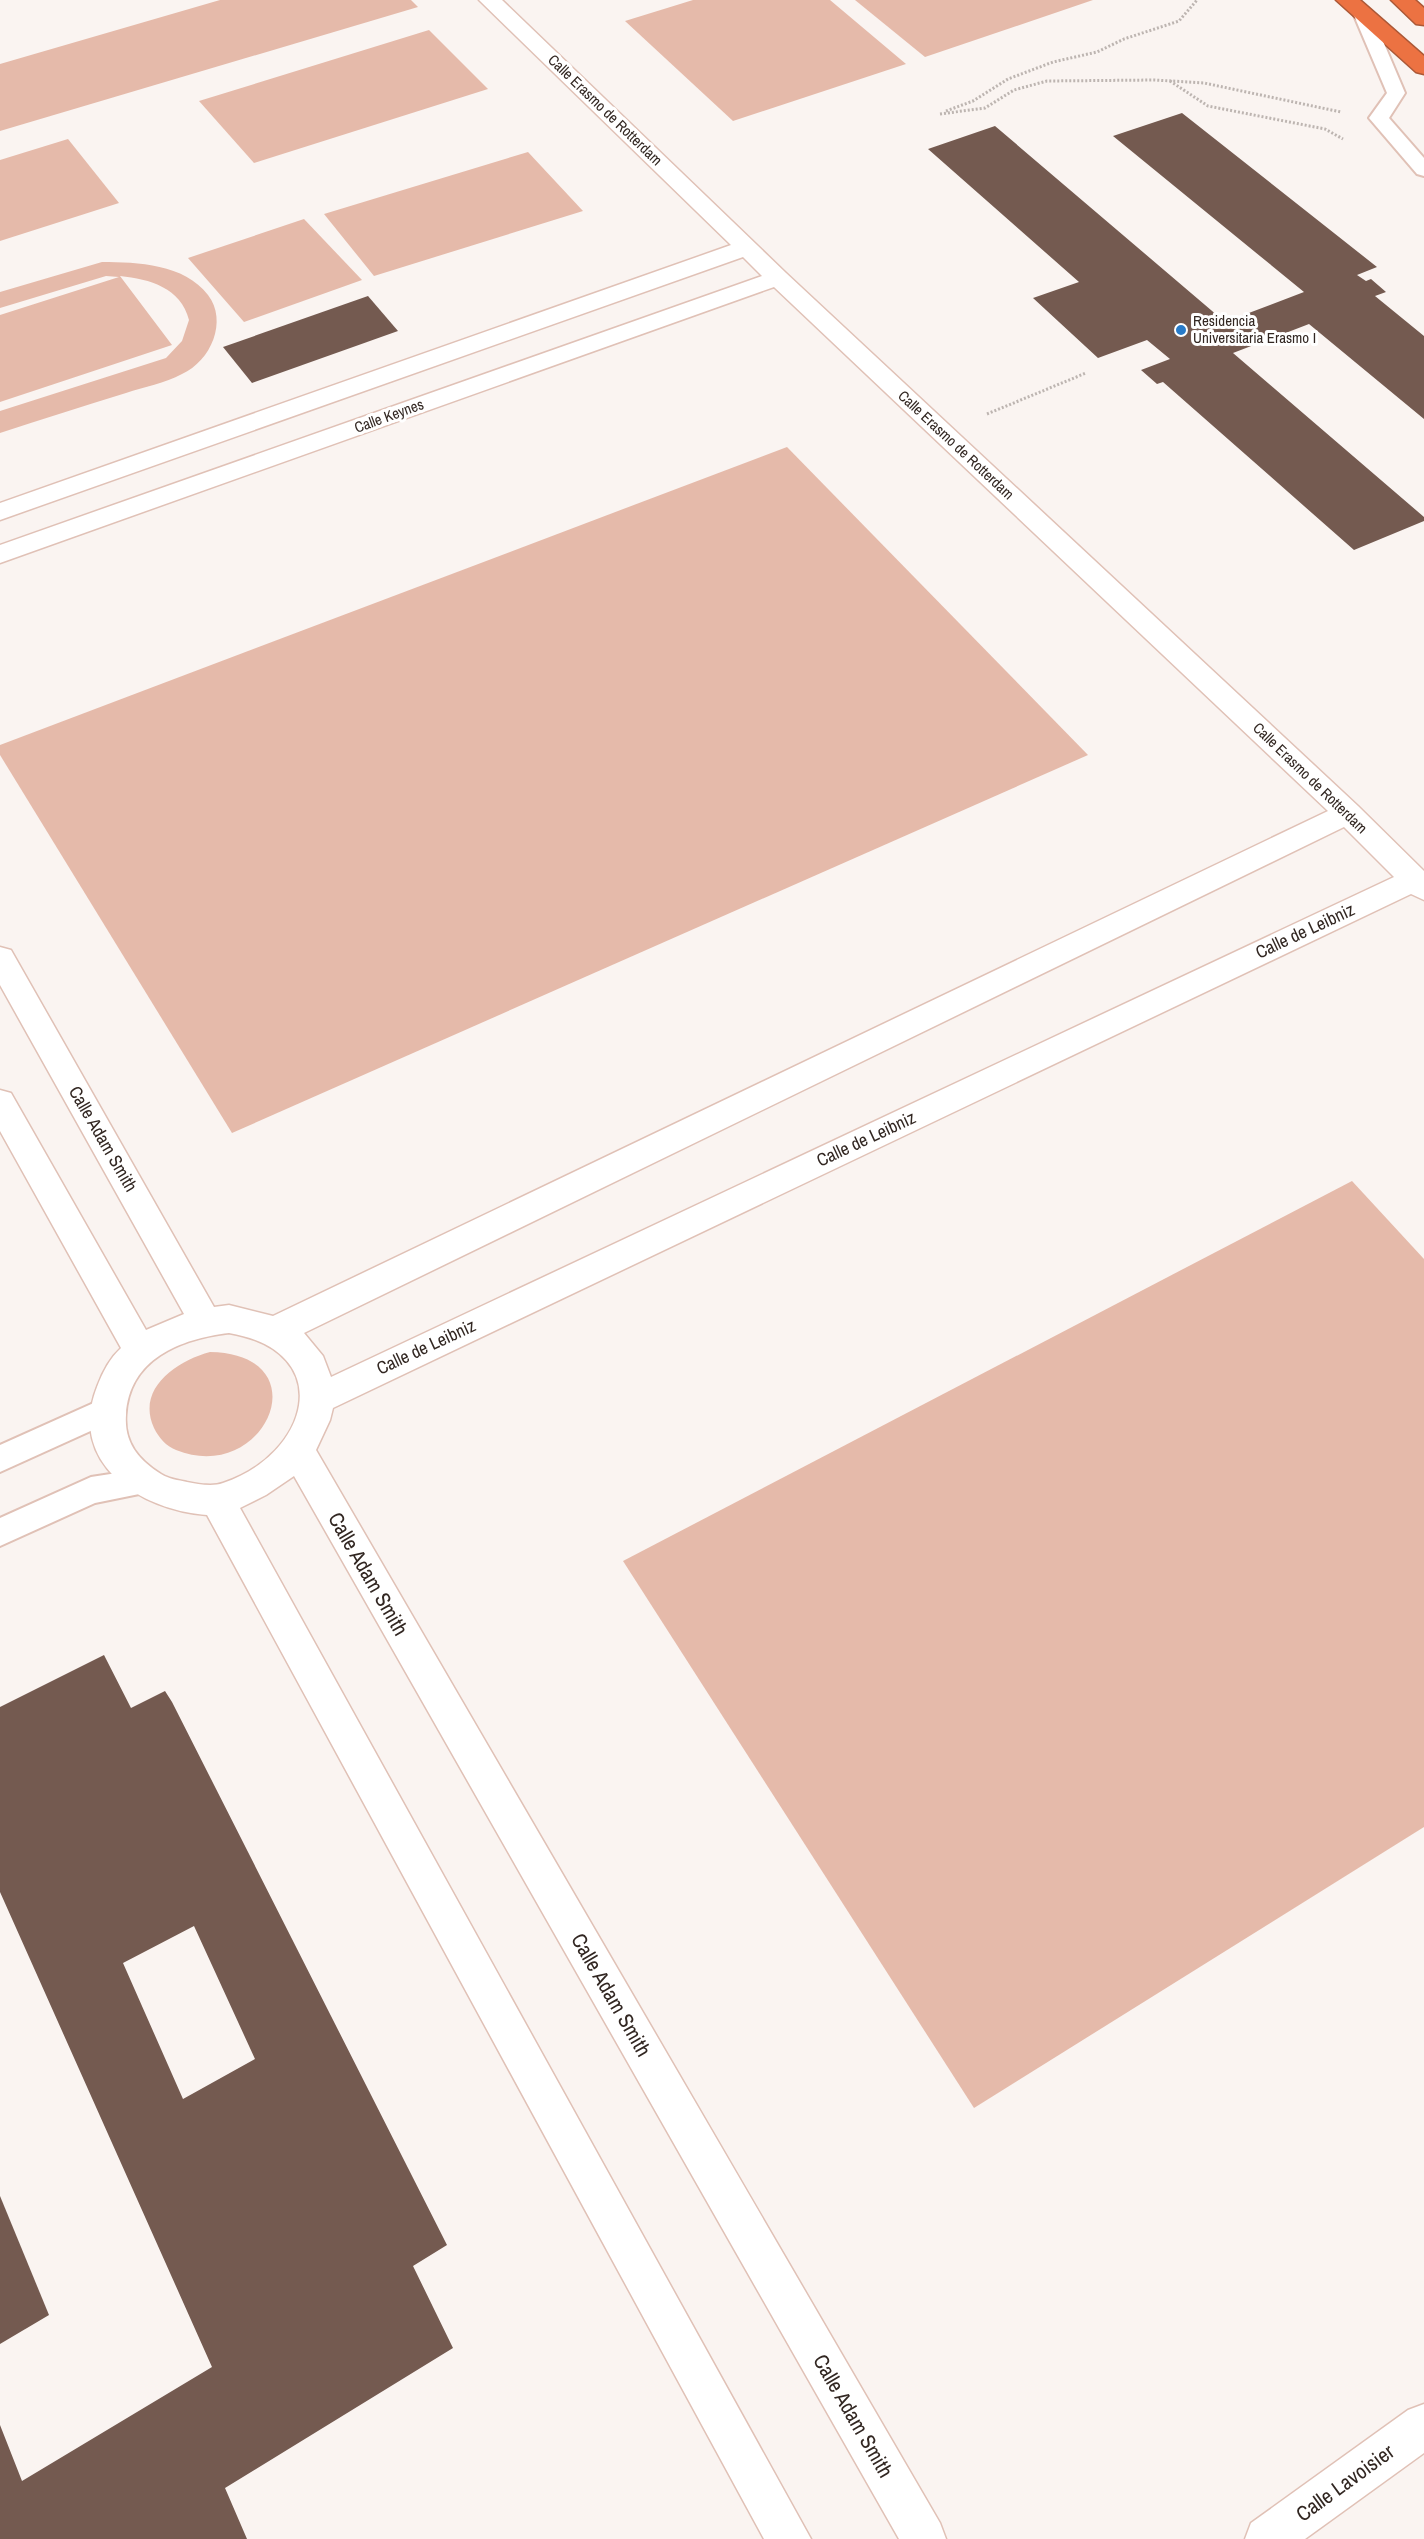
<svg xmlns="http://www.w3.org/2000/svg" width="1424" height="2539" font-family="'Archivo Narrow',sans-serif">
	<rect width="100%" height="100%" fill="#faf4f1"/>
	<g fill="#e5baaa">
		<path d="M220,0H411L418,7L0,131V64Z"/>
		<path d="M693,0H830L906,64L733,121L625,21Z"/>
		<path d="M855,0H1093L925,57Z"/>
		<path d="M429,30L488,89L254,163L199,101Z"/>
		<path d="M68,139L119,203L0,241V160Z"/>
		<path d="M528,152L583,211L374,276L324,214Z"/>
		<path d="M304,219L362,280L244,322L188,258Z"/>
		<path d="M102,262C138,262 184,264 208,295C228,321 211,361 182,374C165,383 144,387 126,393C84,406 42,419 0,433V411L166,358L182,341L189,320C181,288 150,279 120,276L172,345L0,402V315L119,277L106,276L0,308V292Z"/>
		<path d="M787,447L1088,755L232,1133L0,755V745Z"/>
		<path d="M1352,1181L1424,1259V1827L974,2108L623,1561Z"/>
		<path d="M210,1352C323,1354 265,1486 176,1450C166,1446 159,1438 154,1428C136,1389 176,1361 210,1352Z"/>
	</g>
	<g fill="#745a50" fill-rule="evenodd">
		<path d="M1182,113L1377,267L1357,275L1366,281L1371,279L1386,292L1375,296L1424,336V419L1309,324L1233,353L1424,517V521L1354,550L1163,382L1157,384L1141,370L1170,359L1147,340L1098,358L1033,298L1079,282L928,149L995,126L1225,322L1304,292L1113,136Z"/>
		<path d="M368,296L398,331L252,383L223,347Z"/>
		<path d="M104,1655L131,1708L165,1691L172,1702L447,2245L413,2266L453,2348L225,2488L247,2539H0V2425L22,2481L212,2367L0,1892V1707ZM194,1926L255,2059L183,2099L123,1963Z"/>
		<path d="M0,2196L49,2315L0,2344Z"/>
	</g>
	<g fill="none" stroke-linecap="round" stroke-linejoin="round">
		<g stroke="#e0c1b6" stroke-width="4">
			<g id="lane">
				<path d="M1362,8L1371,13L1405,93L1389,118L1424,158V176L1417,174L1369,118L1387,93L1353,13Z"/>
				<path d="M107,1397L117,1401L122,1410L117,1419L0,1472V1445Z"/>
				<path d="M143,1469L154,1473L158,1482L154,1491L95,1503L0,1546V1518L91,1477Z"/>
			</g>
		</g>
		<g stroke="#e0c1b6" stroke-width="3">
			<g id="street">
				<path d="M479,0H502L786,273L1358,806L1424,871V900L1411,894L333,1408L330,1420L316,1450L940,2523L946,2539H899L294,1476L266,1495L240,1508L811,2539H764L207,1515C140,1510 67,1463 97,1387C102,1373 110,1358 121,1348L0,1131V1090L11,1093L146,1330L184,1314L0,985V947L11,950L214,1307L229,1305L273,1316L1328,811L774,287L0,563V545L762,276L743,257L0,520V503L731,245ZM1344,827L1394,877L331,1377L323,1356L304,1333ZM229,1333C339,1352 308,1455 223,1483C212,1487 198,1484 187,1482C178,1480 169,1479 161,1474C139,1460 124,1443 126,1415C129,1359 180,1339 229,1333Z"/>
				<path d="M1424,2404V2453L1305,2539H1245L1251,2523L1408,2410Z"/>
			</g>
		</g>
		<g stroke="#ab5837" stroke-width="3">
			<g id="highway">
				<path d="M1336,0H1360L1424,56V74L1416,72Z"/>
				<path d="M1391,0H1415L1424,8V25L1416,24Z"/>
			</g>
		</g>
		<g stroke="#bdb5b1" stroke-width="3" stroke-dasharray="2 2" stroke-linecap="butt">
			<path d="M1170,81L1208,106L1325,129L1343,139"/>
			<path d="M946,111L973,101L1008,79L1053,62L1097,52L1124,39L1179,21L1197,0"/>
			<path d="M940,114L985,108L1014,90L1047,81L1155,80L1204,83L1341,112"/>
			<path d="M987,414L1086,373"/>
		</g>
		<use href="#lane" fill="#fff" fill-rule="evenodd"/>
		<use href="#street" fill="#fff" fill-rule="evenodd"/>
		<use href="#highway" fill="#ec7242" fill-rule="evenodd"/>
	</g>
	<circle fill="#287bc9" stroke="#fff" stroke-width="2" cx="1181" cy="330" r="6"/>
	<g text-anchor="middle" stroke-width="6" stroke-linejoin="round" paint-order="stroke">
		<g font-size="15" fill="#322722" stroke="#fff">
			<text transform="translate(605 110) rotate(44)" y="5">Calle Erasmo de Rotterdam</text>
			<text transform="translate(389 416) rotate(-20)" y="5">Calle Keynes</text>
			<text transform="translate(956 445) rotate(43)" y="5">Calle Erasmo de Rotterdam</text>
			<text transform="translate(1310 778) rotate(44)" y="5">Calle Erasmo de Rotterdam</text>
		</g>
		<g font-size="15" fill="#322722" stroke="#fff" text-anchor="start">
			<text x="1193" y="326">Residencia<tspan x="1193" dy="17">Universitaria Erasmo I</tspan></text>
		</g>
		<g font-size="18" fill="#322722" stroke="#fff">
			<text transform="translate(1305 931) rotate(-25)" y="6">Calle de Leibniz</text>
			<text transform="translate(103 1139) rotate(60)" y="6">Calle Adam Smith</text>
			<text transform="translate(866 1139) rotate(-25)" y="6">Calle de Leibniz</text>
			<text transform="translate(426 1347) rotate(-25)" y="6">Calle de Leibniz</text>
		</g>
		<g font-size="21" fill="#322722" stroke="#fff">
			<text transform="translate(368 1574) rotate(60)" y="7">Calle Adam Smith</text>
			<text transform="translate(611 1995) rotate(60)" y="7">Calle Adam Smith</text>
			<text transform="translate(853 2416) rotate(60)" y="7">Calle Adam Smith</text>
			<text transform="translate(1345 2483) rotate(-36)" y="7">Calle Lavoisier</text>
		</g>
	</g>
</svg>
